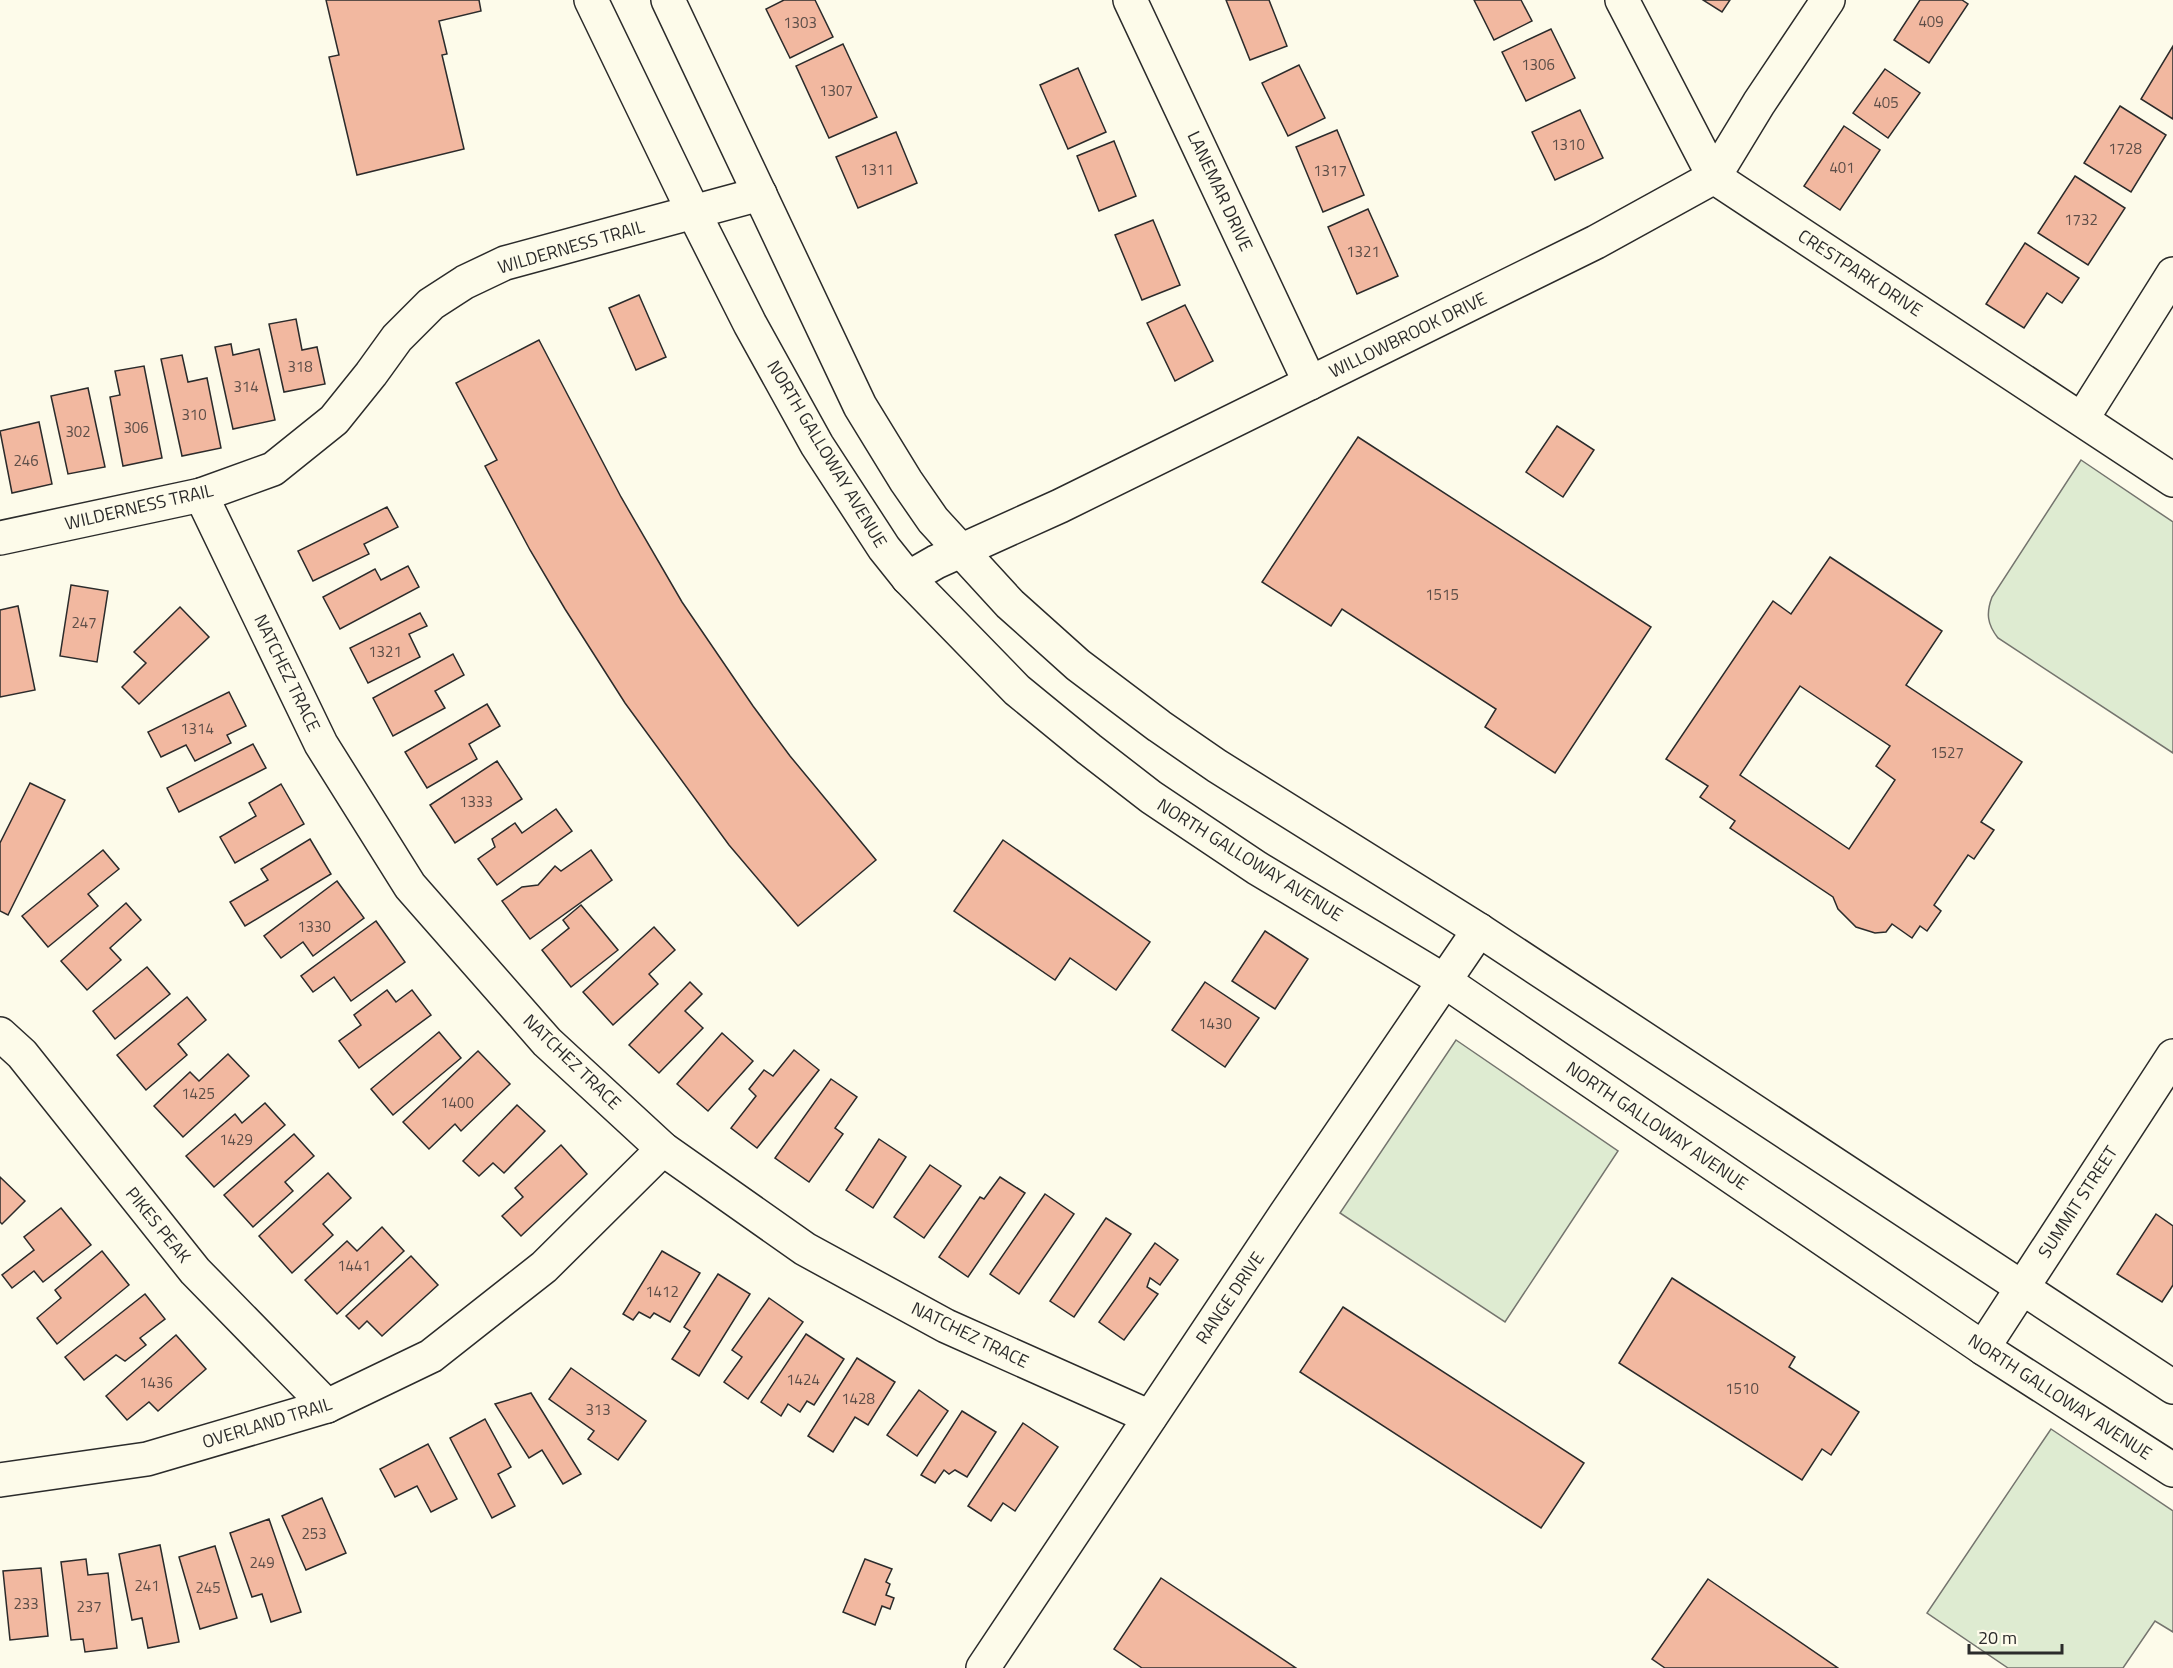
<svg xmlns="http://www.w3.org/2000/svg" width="2173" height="1668" font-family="'Titillium Web',sans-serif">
	<rect width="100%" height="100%" fill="#fdfbea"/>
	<g fill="#deebd1" stroke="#74746e" stroke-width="1.5">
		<path d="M2081,460L2173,522V753L1998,638C1987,624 1986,613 1992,597Z"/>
		<path d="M1456,1040L1618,1151L1505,1322L1340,1213Z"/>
		<path d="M2051,1429L2173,1511V1632L2155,1621L2123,1668H2008L1927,1613Z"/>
	</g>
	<g fill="#f2b8a0" stroke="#2b2b2b" stroke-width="1.5" fill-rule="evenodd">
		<path d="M326,0H479L481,11L439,21L447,54L442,55L464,149L357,175L329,57L339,55Z"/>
		<path d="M784,0H815L833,37L790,58L766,9Z"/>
		<path d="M1226,0H1269L1287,46L1250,60Z"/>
		<path d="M1474,0H1521L1532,21L1494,40Z"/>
		<path d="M1703,0H1730L1722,12Z"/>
		<path d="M1920,0H1962L1968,4L1929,63L1894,40Z"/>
		<path d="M1551,29L1575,78L1526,101L1502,52Z"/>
		<path d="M843,44L877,117L829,138L796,66Z"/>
		<path d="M2173,46V119L2141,99Z"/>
		<path d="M1299,65L1325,118L1288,136L1262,83Z"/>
		<path d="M1078,68L1106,132L1068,149L1040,85Z"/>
		<path d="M1885,69L1920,93L1888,138L1853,113Z"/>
		<path d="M2120,106L2166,135L2131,192L2084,163Z"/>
		<path d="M1580,110L1603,158L1555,180L1532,132Z"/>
		<path d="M1844,126L1880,150L1840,210L1804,186Z"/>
		<path d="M1337,130L1364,195L1323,212L1296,147Z"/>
		<path d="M896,132L917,183L858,208L836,157Z"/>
		<path d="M1114,141L1136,196L1099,211L1077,156Z"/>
		<path d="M2075,176L2125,208L2088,265L2038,233Z"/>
		<path d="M1368,209L1398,276L1357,294L1328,227Z"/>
		<path d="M1153,220L1180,285L1142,300L1115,235Z"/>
		<path d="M2025,243L2079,278L2062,303L2047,293L2024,328L1986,304Z"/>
		<path d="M639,295L666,357L636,370L609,308Z"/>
		<path d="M1185,305L1213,361L1175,381L1147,323Z"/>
		<path d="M296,319L302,350L317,347L325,384L284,392L269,324Z"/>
		<path d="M539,340L621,497L682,602L753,706L790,756L876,860L798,926L729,845L625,703L565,609L530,550L485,466L497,460L456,383Z"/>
		<path d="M231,344L233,355L259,349L275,420L233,429L215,347Z"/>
		<path d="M182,355L188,382L207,378L221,448L182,456L161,359Z"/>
		<path d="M144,366L162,458L123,466L110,397L120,395L115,371Z"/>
		<path d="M88,388L105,467L68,474L51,396Z"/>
		<path d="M39,422L52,484L12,493L0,431Z"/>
		<path d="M1557,426L1594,450L1563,497L1526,472Z"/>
		<path d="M1358,437L1651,627L1555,773L1485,727L1496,709L1342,609L1331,626L1262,582Z"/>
		<path d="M387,507L398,527L364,544L369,554L313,581L298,551Z"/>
		<path d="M1830,557L1942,631L1906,685L2022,762L1981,822L1994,830L1974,859L1968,855L1934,905L1941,911L1927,931L1920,926L1912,938L1892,924L1886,932L1875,933L1856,927L1838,909L1833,897L1730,828L1735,821L1700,797L1708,786L1666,759L1773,601L1791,614ZM1800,686L1890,746L1876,766L1895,780L1849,849L1740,775Z"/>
		<path d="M408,566L419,587L340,629L323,597L375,569L381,580Z"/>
		<path d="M71,585L108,591L97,662L60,656Z"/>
		<path d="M18,606L35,690L0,697V610Z"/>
		<path d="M180,607L209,637L139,704L122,687L146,663L134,652Z"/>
		<path d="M420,613L427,626L409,634L420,657L368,683L350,648Z"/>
		<path d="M453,654L464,675L435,691L445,708L393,736L373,698Z"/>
		<path d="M229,692L246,726L227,735L231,743L195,761L186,745L161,757L148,732Z"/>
		<path d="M487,704L500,726L469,744L477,759L427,788L405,752Z"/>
		<path d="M253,744L266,768L179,812L167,788Z"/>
		<path d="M497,761L522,799L455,843L430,805Z"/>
		<path d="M30,783L65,800L8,915L0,911V843Z"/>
		<path d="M281,784L304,824L235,863L220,837L256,816L249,803Z"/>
		<path d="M556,809L572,831L497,885L478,859L495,847L492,839L515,823L522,833Z"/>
		<path d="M310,839L331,874L245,926L230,902L268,880L261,869Z"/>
		<path d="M1003,840L1150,942L1116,990L1070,958L1055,980L954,911Z"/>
		<path d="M103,850L119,869L88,894L98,906L48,947L22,916Z"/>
		<path d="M591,850L612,880L530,939L502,901L522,887L538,885L555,866L561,871Z"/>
		<path d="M337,881L364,918L313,956L303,942L281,958L264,936Z"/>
		<path d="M126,903L141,920L110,948L121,960L87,990L61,961Z"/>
		<path d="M581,905L618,950L571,987L542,950L569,928L563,920Z"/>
		<path d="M376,921L405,962L351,1001L334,977L313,992L301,976Z"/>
		<path d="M654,927L675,950L649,974L658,984L613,1025L583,992Z"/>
		<path d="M1265,931L1308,959L1275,1009L1232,981Z"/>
		<path d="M147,967L170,994L115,1039L93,1011Z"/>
		<path d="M690,982L702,994L685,1011L703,1028L659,1073L629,1045Z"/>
		<path d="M1205,982L1259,1018L1225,1067L1172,1030Z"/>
		<path d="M387,990L396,1002L412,990L431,1015L359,1068L339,1041L361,1025L354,1015Z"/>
		<path d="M187,997L206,1020L178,1044L187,1055L146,1090L117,1055Z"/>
		<path d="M439,1032L461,1058L393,1115L371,1089Z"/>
		<path d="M722,1033L753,1061L708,1111L677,1084Z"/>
		<path d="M794,1050L819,1070L757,1148L731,1128L756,1096L749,1089L764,1070L773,1076Z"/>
		<path d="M478,1051L510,1084L461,1131L455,1124L429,1149L403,1122Z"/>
		<path d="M228,1054L249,1076L183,1137L154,1106L190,1072L199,1081Z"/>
		<path d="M831,1079L857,1097L835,1128L843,1134L809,1182L775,1158Z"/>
		<path d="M265,1103L285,1125L214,1187L186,1156L235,1114L242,1123Z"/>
		<path d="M517,1105L545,1131L504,1173L493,1163L479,1176L463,1161Z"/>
		<path d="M294,1134L314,1156L285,1182L293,1191L253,1227L224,1195Z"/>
		<path d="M879,1139L906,1157L873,1208L846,1190Z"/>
		<path d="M561,1145L587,1174L521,1236L502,1216L523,1197L515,1188Z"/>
		<path d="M930,1165L961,1186L924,1238L894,1217Z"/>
		<path d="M328,1173L351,1198L323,1224L333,1235L292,1273L259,1236Z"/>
		<path d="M0,1177L25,1201L2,1224L0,1222Z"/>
		<path d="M1000,1177L1025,1193L968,1277L939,1257L980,1197L984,1199Z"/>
		<path d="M1045,1194L1074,1214L1019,1294L990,1274Z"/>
		<path d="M61,1208L91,1245L43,1282L34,1271L12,1288L2,1275L34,1250L24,1237Z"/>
		<path d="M2156,1214L2173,1226V1285L2162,1302L2117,1274Z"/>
		<path d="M1106,1218L1131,1234L1074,1317L1050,1301Z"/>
		<path d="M382,1227L404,1251L337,1314L305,1280L347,1241L357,1251Z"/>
		<path d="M1155,1243L1178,1260L1160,1285L1150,1278L1147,1287L1158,1294L1124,1340L1099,1322Z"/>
		<path d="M102,1251L129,1285L57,1344L37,1318L61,1298L55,1290Z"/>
		<path d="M662,1251L700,1273L670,1322L654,1313L650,1318L639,1312L633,1320L623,1314Z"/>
		<path d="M411,1256L438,1285L382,1336L367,1321L359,1329L346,1316Z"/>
		<path d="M718,1274L750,1294L699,1376L672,1359L690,1331L684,1327Z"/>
		<path d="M1672,1278L1795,1357L1789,1367L1859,1412L1831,1455L1822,1449L1802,1480L1619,1363Z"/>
		<path d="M145,1294L165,1319L140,1338L146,1345L125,1361L116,1355L84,1380L65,1357Z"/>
		<path d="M769,1298L803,1322L748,1399L724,1382L742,1357L732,1350Z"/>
		<path d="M1343,1307L1584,1463L1541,1528L1300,1372Z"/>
		<path d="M806,1334L844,1359L814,1405L807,1401L800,1412L788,1404L781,1416L761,1402Z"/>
		<path d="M176,1335L206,1369L158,1411L149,1402L127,1420L106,1396Z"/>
		<path d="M857,1358L895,1382L868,1425L855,1417L833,1452L808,1436Z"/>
		<path d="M571,1368L646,1421L618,1460L588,1439L594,1431L549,1399Z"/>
		<path d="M919,1390L948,1411L917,1456L887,1435Z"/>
		<path d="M531,1393L581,1474L563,1484L542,1450L529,1458L495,1404Z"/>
		<path d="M962,1411L996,1432L967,1477L955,1470L949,1474L944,1470L935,1483L921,1475Z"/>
		<path d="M485,1419L511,1467L498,1474L515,1506L492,1518L450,1438Z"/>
		<path d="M1023,1423L1058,1447L1015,1511L1003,1503L991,1521L968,1506Z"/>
		<path d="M428,1444L457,1499L431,1512L417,1486L395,1497L380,1469Z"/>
		<path d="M322,1498L346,1553L306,1570L282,1516Z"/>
		<path d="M269,1519L301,1612L271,1622L262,1594L252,1597L230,1533Z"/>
		<path d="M160,1545L179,1642L148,1648L142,1618L132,1620L119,1554Z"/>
		<path d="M215,1546L237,1618L200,1629L179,1557Z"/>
		<path d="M86,1559L88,1575L108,1573L117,1648L85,1652L83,1639L71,1640L61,1562Z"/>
		<path d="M865,1559L892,1569L886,1582L890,1584L886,1595L894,1598L890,1609L882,1606L875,1625L843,1612Z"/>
		<path d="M41,1568L48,1636L10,1640L3,1571Z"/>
		<path d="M1161,1578L1296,1668H1142L1114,1649Z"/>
		<path d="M1708,1579L1838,1668H1665L1652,1659Z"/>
	</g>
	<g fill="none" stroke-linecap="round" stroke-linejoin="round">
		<g stroke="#2b2b2b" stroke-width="36">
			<g id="minor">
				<path d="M1130,0L1310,383"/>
				<path d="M1622,0L1714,177L2173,480"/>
				<path d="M2082,419L2173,274"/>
				<path d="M201,495L321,744L410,886L547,1042L663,1149L805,1249L946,1326L1150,1417"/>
				<path d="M0,538L201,495L273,469L334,420L371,374L397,338L431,304L465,282L505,263L760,194"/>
				<path d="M908,578L936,562L1060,506L1596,242L1714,177L1759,103L1828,0"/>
				<path d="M0,1034L22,1054L195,1271L327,1406"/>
				<path d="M1983,1348L2173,1056"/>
				<path d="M0,1480L147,1459L327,1406L431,1356L544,1267L663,1149"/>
				<path d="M983,1668L1285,1215L1479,930"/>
			</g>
		</g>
		<g stroke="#2b2b2b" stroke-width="36">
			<g id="major">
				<path d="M591,0L693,211L750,324L817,445L884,548L908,578L1017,690L1089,749L1151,797L1257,868L1443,980L1983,1348L2173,1470"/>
				<path d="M668,0L860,406L906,481L933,520L1010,604L1078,665L1159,726L1217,766L1479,930L2173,1387"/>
			</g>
		</g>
		<use href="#minor" stroke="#fdfbea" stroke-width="33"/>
		<use href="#major" stroke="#fdfbea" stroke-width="33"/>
	</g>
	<g text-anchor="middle" stroke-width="4.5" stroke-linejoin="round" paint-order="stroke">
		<g font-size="15" fill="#5d4e48">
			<text x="1931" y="27">409</text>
			<text x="800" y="28">1303</text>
			<text x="1538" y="70">1306</text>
			<text x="836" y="96">1307</text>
			<text x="1886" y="108">405</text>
			<text x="1568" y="150">1310</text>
			<text x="2125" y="154">1728</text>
			<text x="1842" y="173">401</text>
			<text x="877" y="175">1311</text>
			<text x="1330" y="176">1317</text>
			<text x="2081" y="225">1732</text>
			<text x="1363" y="257">1321</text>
			<text x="300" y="372">318</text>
			<text x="246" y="392">314</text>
			<text x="194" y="420">310</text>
			<text x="136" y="433">306</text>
			<text x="78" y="437">302</text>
			<text x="26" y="466">246</text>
			<text x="1442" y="600">1515</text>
			<text x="84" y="628">247</text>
			<text x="385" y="657">1321</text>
			<text x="197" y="734">1314</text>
			<text x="1947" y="758">1527</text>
			<text x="476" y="807">1333</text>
			<text x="314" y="932">1330</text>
			<text x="1215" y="1029">1430</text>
			<text x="198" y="1099">1425</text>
			<text x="457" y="1108">1400</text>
			<text x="236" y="1145">1429</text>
			<text x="354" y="1271">1441</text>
			<text x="662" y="1297">1412</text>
			<text x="803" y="1385">1424</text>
			<text x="156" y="1388">1436</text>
			<text x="1742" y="1394">1510</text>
			<text x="858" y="1404">1428</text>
			<text x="598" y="1415">313</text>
			<text x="314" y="1539">253</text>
			<text x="262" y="1568">249</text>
			<text x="147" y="1591">241</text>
			<text x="208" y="1593">245</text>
			<text x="26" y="1609">233</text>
			<text x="89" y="1612">237</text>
		</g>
		<g font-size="18" fill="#2b2b2b" stroke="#fdfbea">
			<text transform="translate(1220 191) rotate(65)" y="6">LANEMAR DRIVE</text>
			<text transform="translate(571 247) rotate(-16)" y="6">WILDERNESS TRAIL</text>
			<text transform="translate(1860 273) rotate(33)" y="6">CRESTPARK DRIVE</text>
			<text transform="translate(1408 335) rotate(-26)" y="6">WILLOWBROOK DRIVE</text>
			<text transform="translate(827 454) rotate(59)" y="6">NORTH GALLOWAY AVENUE</text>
			<text transform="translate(139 507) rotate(-13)" y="6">WILDERNESS TRAIL</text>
			<text transform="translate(287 673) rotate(64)" y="6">NATCHEZ TRACE</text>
			<text transform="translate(1250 860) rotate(32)" y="6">NORTH GALLOWAY AVENUE</text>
			<text transform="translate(572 1062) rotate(44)" y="6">NATCHEZ TRACE</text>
			<text transform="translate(1657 1126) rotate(34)" y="6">NORTH GALLOWAY AVENUE</text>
			<text transform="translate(2078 1202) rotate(-57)" y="6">SUMMIT STREET</text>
			<text transform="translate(158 1225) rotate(51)" y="6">PIKES PEAK</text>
			<text transform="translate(1230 1298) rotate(-56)" y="6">RANGE DRIVE</text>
			<text transform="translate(970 1335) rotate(26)" y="6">NATCHEZ TRACE</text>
			<text transform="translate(2060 1397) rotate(33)" y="6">NORTH GALLOWAY AVENUE</text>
			<text transform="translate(267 1423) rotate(-17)" y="6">OVERLAND TRAIL</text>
		</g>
	</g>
	<path d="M1969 1644v9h93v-9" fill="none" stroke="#2b2b2b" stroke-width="3"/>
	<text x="1978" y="1644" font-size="18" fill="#2b2b2b" stroke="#fdfbea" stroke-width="4.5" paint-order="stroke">20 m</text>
</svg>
